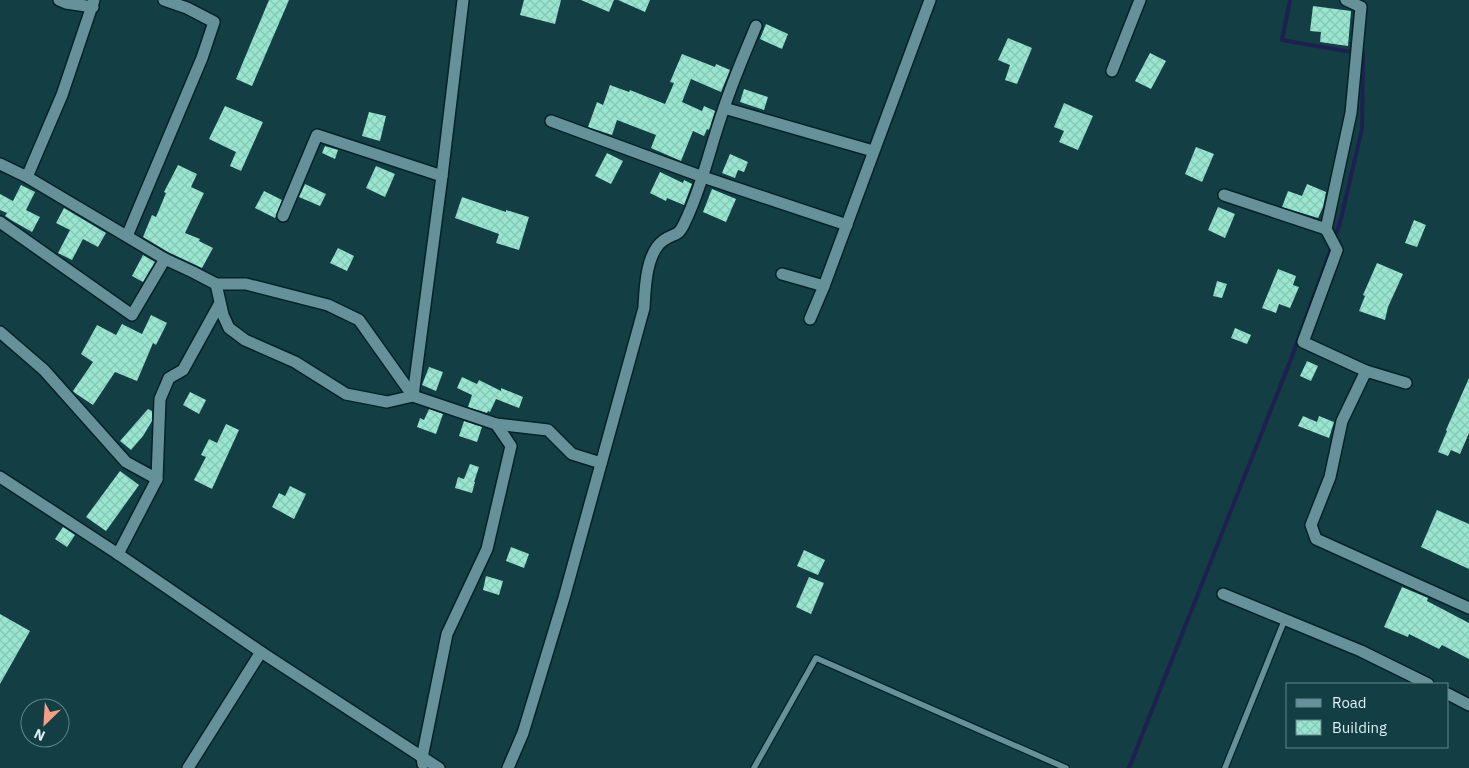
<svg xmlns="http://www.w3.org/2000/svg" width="1469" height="768" font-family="'IBM Plex Sans',sans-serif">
	<defs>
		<pattern id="building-cross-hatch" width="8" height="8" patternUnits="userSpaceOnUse" patternTransform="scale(1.25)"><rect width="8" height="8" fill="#98e6cf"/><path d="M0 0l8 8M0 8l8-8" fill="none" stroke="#87c6b4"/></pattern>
	</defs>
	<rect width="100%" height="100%" fill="#133e44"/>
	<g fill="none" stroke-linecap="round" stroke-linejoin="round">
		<g stroke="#1e214f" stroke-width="4">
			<path d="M1290,0L1282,40L1363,54L1362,129L1340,223L1334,239"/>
			<path d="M1129,768L1291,359L1332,246"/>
		</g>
	</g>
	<g fill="url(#building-cross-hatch)">
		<path d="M269,0H289L252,86L236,79Z"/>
		<path d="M524,0H561L555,24L520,15Z"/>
		<path d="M581,0H614L609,12Z"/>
		<path d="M618,0H650L645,12Z"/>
		<path d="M1313,6L1351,11L1348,46L1320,42L1321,32L1310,31Z"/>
		<path d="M766,24L788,34L782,49L760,39Z"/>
		<path d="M1008,38L1032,48L1017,84L1005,80L1010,65L998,60Z"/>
		<path d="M1150,53L1166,61L1151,89L1135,81Z"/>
		<path d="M682,54L715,67L716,64L730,70L721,92L691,79L682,102L702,111L704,106L715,111L709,130L707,129L704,136L693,131L681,161L651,148L656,135L617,120L612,135L588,127L597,102L603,105L610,85L629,92L630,90L665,104L674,83L670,82Z"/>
		<path d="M744,89L768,97L764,110L740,102Z"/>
		<path d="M1064,103L1093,116L1078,150L1059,142L1064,131L1054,127Z"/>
		<path d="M225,106L263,122L241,171L230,166L236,152L209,139Z"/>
		<path d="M369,112L386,116L380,141L362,136Z"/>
		<path d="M325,146L338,150L335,159L322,153Z"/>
		<path d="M1196,147L1214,154L1202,182L1185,174Z"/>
		<path d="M607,153L623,161L611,184L595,176Z"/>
		<path d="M730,154L748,162L744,172L738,170L735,178L722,173Z"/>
		<path d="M178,165L197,174L191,187L204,193L185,233L200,239L199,241L213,248L202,268L168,252L143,237L152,215L156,217L166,193L164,192Z"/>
		<path d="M376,166L395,174L385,197L366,188Z"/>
		<path d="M660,172L683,183L684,180L692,184L684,205L667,198L666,201L650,193Z"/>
		<path d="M305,184L326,194L320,206L299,197Z"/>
		<path d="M1307,184L1326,192L1323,207L1318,218L1282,207L1288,191L1302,196Z"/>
		<path d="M21,185L35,192L26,210L40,217L32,232L11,220L5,216L7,213L0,210V194L13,201Z"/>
		<path d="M712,189L736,199L726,222L703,212Z"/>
		<path d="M264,191L282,200L275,218L255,208Z"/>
		<path d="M462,197L506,212V210L529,217L519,250L496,243L499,234L455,218Z"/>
		<path d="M1218,207L1235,214L1225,238L1208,230Z"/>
		<path d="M64,208L106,233L98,247L83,239L72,260L58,253L70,230L56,223Z"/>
		<path d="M1414,220L1426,225L1417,247L1405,243Z"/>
		<path d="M338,248L354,256L347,271L330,263Z"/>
		<path d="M143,255L155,262L143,282L132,276Z"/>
		<path d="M1377,263L1403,274L1388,307L1385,320L1359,311L1365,296L1363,295Z"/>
		<path d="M1278,269L1296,276L1293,285L1299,287L1290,308L1279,304L1276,313L1262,308Z"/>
		<path d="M1217,281L1227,284L1222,298L1213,296Z"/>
		<path d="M151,315L167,323L156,345L153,343L137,381L115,372L93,405L75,393L73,391L93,362L81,354L97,325L116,335L122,324L142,334Z"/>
		<path d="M1235,328L1251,335L1247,344L1231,338Z"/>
		<path d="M1307,361L1318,366L1311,381L1300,376Z"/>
		<path d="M429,367L443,372L436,391L422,385Z"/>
		<path d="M462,377L477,384L479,380L501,391V388L523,397L519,408L496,399L490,412L488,411L487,413L468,407L472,395L457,388Z"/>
		<path d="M1469,378V433L1460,454L1451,450L1448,456L1438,452L1447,431L1446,430Z"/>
		<path d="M190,392L206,400L199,414L183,405Z"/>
		<path d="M148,409L152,411V421L143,436L131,450L120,441Z"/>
		<path d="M429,409L443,414L436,434L417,427L420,418L424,420Z"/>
		<path d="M1303,416L1317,422L1319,416L1334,422L1329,438L1298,426Z"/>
		<path d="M464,421L482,427L477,442L459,436Z"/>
		<path d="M226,424L239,430L212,489L194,480L206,457L201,455L209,439L217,443Z"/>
		<path d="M470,464L479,467L474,482H475L472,493L455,488L458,477L464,479Z"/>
		<path d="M120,471L139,485L106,531L86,517Z"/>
		<path d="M290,486L306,494L294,519L272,507L279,493L285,496Z"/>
		<path d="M1437,510L1469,524V569L1421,547Z"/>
		<path d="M63,527L75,535L67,547L55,539Z"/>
		<path d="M511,547L529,554L524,568L506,561Z"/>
		<path d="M804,550L825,560L818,575L797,566Z"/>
		<path d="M486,576L503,581L499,595L483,590Z"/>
		<path d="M809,577L824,583L811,614L796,607Z"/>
		<path d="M1402,587L1428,598L1427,601L1469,623V659L1442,645L1439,649L1409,634L1408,637L1384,627Z"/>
		<path d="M0,614L30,631L0,684Z"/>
	</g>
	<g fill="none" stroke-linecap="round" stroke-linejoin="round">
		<g stroke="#032328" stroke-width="8">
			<g id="lane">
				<path d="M754,768L816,658L1066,768"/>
				<path d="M1225,768L1285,619"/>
			</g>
		</g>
		<g stroke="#032328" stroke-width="14">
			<g id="street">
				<path d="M59,0L66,3L93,7"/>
				<path d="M1346,0L1361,7L1351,113L1326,229L1337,250L1303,342L1366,371L1406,383"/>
				<path d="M1112,71L1140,0"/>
				<path d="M724,108L873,151"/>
				<path d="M551,121L703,177L847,225"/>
				<path d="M0,164L27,177L165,259L193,272L216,284H246L328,305L359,320L413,396L496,424L548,430L572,454L601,463"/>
				<path d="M27,177L62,95L94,0"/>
				<path d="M1224,195L1326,229"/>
				<path d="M283,216L317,135L442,176"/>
				<path d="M0,222L132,315L165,259"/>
				<path d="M127,236L202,58L214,22L187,8L164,0"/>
				<path d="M782,274L824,286"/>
				<path d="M216,284L223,315L229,328L245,340L295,362L346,394L387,402L413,396L442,176L463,0"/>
				<path d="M810,319L824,286L930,0"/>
				<path d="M0,332L44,370L126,462L157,479"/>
				<path d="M1366,371L1342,421L1330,477L1311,525L1316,539L1469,608"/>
				<path d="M0,477L118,554L261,652L439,768"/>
				<path d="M118,554L157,479L160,399L169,378L183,370L220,303"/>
				<path d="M1223,594L1361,651L1428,684"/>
				<path d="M1448,694L1469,705"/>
				<path d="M423,764L422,758L447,634L487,549L511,446L496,424"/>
				<path d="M188,768L261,652"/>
				<path d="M508,768L523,733L564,598L644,308C645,288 646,252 664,240C674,233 678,237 684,224C702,187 710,147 724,108C733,80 745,53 756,26"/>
			</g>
		</g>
		<use href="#lane" stroke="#679198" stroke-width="5.5"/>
		<use href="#street" stroke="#679198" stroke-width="11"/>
	</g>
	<rect x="1286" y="683" width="162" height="65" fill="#133e44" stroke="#63858a"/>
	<rect x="1296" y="699" width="25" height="8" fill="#679198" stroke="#63858a"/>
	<text x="1332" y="708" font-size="15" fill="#daf0f3">Road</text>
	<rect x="1296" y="720" width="25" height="15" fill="url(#building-cross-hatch)" stroke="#63858a"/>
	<text x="1332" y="733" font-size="15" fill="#daf0f3">Building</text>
	<g transform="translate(45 723) rotate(205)"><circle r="24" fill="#133e44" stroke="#63858a"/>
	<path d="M0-4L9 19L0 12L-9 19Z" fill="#f39f85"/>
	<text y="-8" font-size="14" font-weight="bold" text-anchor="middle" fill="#daf0f3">N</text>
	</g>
</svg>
